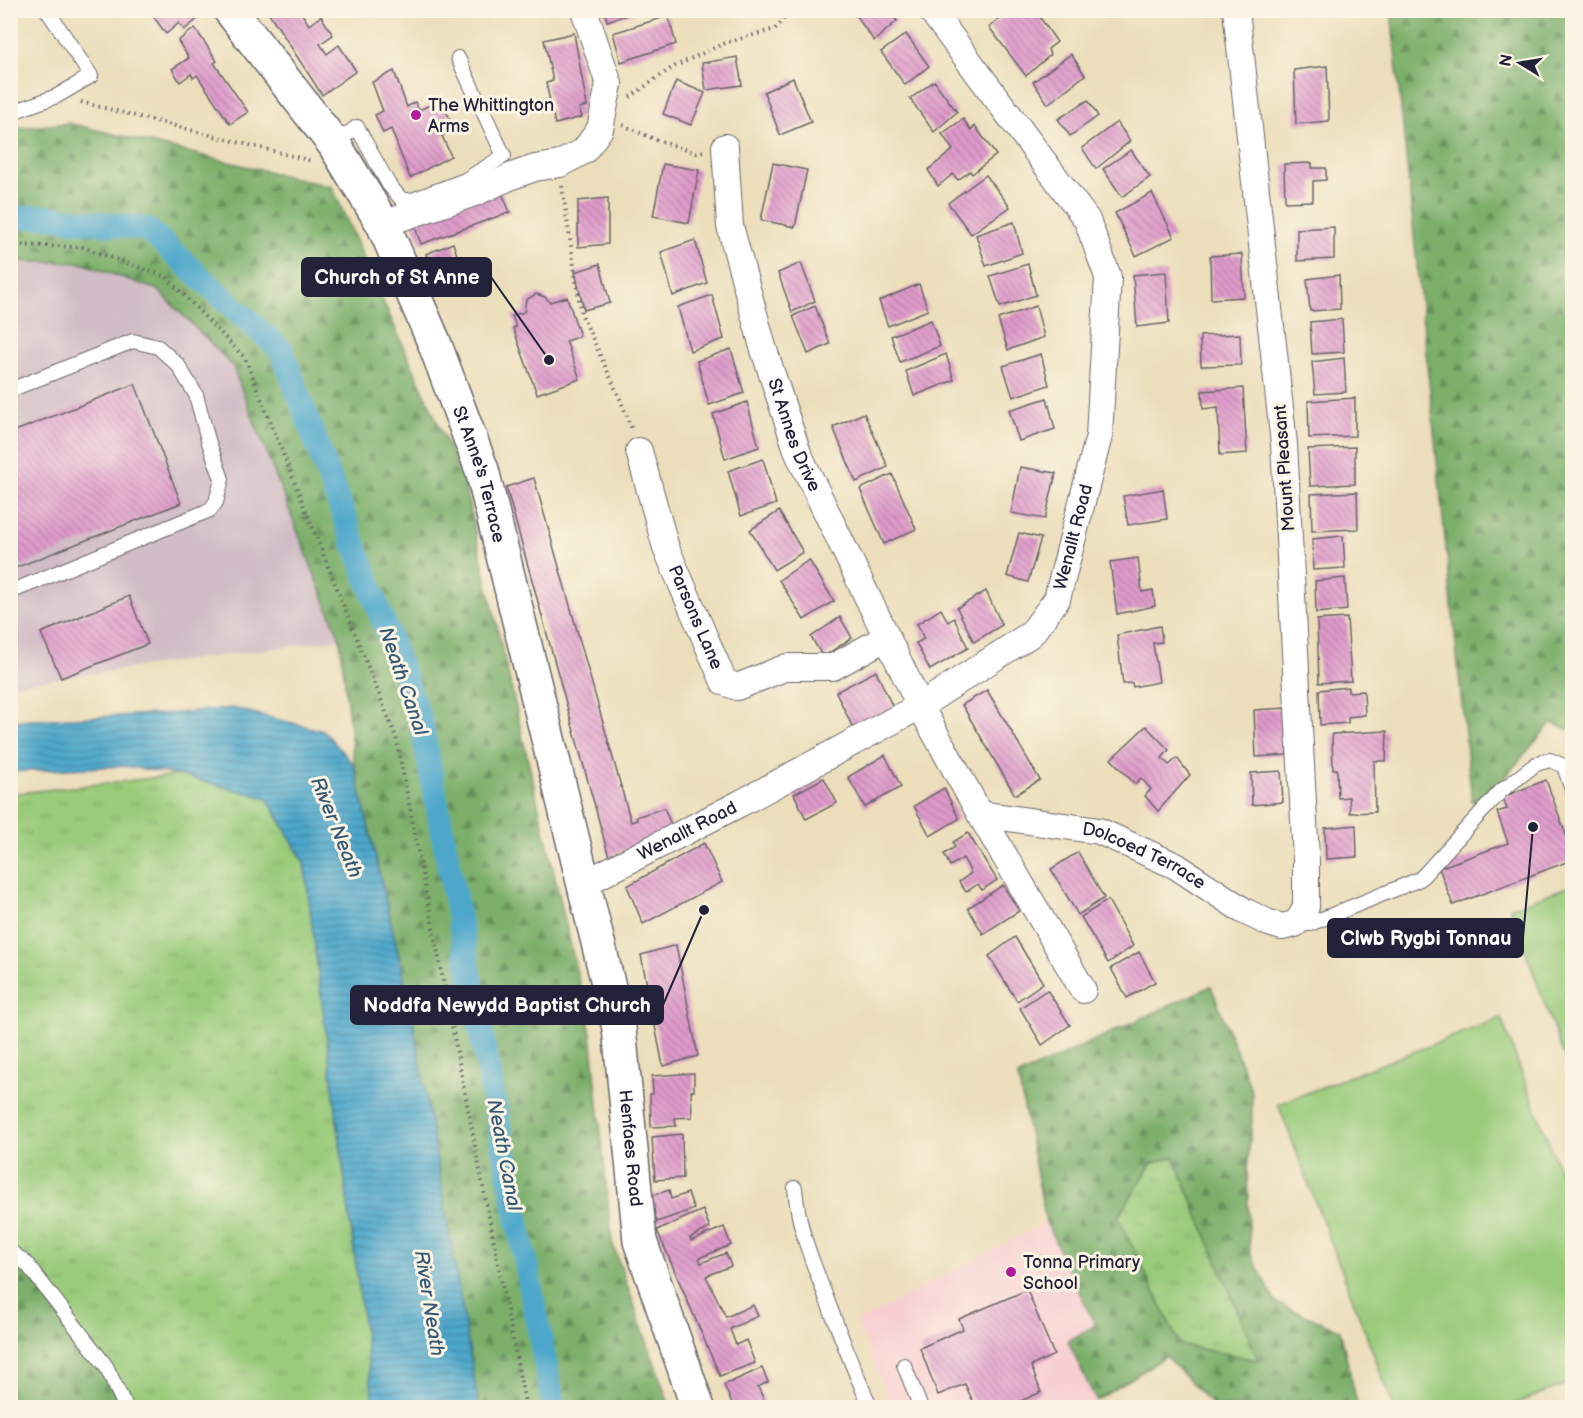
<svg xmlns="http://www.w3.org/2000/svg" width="1583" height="1418" font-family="'Balsamiq Sans',sans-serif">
	<defs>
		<pattern id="grass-tufts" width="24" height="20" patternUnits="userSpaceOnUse" patternTransform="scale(1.5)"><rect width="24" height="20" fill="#9acb7a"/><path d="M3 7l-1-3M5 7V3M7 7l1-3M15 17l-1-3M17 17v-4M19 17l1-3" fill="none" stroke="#84ae6a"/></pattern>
		<pattern id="forest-firs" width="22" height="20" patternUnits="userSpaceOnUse" patternTransform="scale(1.5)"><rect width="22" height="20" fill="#7baf6a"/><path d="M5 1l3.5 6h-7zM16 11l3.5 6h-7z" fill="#648e58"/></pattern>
		<pattern id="water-rules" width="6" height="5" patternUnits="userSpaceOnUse" patternTransform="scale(1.5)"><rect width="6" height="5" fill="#4ea7cb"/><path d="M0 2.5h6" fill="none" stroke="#4088a6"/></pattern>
		<pattern id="building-back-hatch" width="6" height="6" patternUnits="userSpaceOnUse" patternTransform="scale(1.5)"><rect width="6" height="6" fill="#df9acb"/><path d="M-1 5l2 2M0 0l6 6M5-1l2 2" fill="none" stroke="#b47da6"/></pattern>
	</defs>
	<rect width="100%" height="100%" fill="#fcf5e5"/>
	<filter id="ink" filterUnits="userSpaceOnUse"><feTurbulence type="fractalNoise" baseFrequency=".0167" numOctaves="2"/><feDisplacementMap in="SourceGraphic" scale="12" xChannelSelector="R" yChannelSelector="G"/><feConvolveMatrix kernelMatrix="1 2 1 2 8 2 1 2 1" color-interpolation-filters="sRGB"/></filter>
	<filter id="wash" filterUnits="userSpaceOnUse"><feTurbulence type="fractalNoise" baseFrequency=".008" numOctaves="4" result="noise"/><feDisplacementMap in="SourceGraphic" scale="24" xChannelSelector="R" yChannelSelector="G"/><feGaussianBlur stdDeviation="1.35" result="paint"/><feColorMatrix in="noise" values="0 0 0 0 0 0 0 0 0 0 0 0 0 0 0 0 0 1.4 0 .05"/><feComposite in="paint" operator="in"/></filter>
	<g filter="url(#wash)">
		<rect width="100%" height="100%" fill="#ecdebb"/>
		<path fill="#f7cfd2" d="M1046,1222L1095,1325L1068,1341L1096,1401L1086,1408L892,1407L857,1322Z"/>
		<path fill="#d2bdc6" d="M10,261L81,263L159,290L232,365L340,639L11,685Z"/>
		<g fill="url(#grass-tufts)" stroke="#5e765a" stroke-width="1.5">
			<path d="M179,775L267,798L304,862L374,1407H122L11,1251L10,794Z"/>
			<path d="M1174,1156L1258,1360L1180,1345L1118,1217L1151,1164Z"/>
		</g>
		<g fill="url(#forest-firs)" stroke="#4e6852" stroke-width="1.5" fill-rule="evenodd">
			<path d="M1391,11H1572V731L1551,723L1496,788L1472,802Z"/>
			<path d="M68,123L332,187L463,479L591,1033L612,1242L670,1407H479L411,1008L354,765L340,639L232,365L158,290L81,263L11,261V129Z"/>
			<path d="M1211,986L1252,1092V1119L1247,1170L1250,1253L1276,1303L1340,1330L1358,1407H1214L1166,1356L1096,1401L1068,1341L1095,1325L1046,1222L1018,1076ZM1174,1157L1258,1360H1257L1180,1345L1118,1217L1151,1164Z"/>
			<path d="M10,1251L106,1366L126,1407H11Z"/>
		</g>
		<g fill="#9acb7a" stroke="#5e765a" stroke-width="1.5">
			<path d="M1572,885V1079L1510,908Z"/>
			<path d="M1501,1018L1572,1204V1382L1506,1407H1394L1278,1104Z"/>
		</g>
		<path fill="url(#water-rules)" stroke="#386483" stroke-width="1.5" d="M233,708L324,731L354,765L411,1008L479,1407H374L304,862L267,798L179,775L124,766L11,772V721L175,713Z"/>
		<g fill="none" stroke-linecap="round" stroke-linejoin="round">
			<path stroke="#4ea7cb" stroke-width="24" d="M10,219L41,216L147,229L282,351L421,722L554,1408"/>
		</g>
		<g id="blocks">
			<g fill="url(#building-back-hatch)">
				<path d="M161,10H204L205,13L184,30L179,23L166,34L153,16Z"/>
				<path d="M267,10H307L302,14L309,25L321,16L333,35L320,44L327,54L339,45L356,71L322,95Z"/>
				<path d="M604,10H640V11L607,21Z"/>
				<path d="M852,10H889L897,21L874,41Z"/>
				<path d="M980,10H993L985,17Z"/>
				<path d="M1013,10H1035L1057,42L1048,49L1050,55L1026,76L989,27Z"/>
				<path d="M668,16L676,44L621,62L613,33Z"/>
				<path d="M195,28L217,61L214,63L248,112L230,124L197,75L193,78L191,74L180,82L172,69L189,58L178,41Z"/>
				<path d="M574,33L587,106L579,108L582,117L555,124L546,83L553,81L544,40Z"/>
				<path d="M906,34L929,66L905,85L881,52Z"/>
				<path d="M1071,54L1085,75L1048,104L1033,82Z"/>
				<path d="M737,57L742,85L706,90L702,63Z"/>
				<path d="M1327,66L1329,121L1296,124L1294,70Z"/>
				<path d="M394,71L407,107L415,102L419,110L441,100L454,128L442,136L451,156L410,178L391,129L383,133L375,115L383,111L372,82Z"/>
				<path d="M793,78L811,122L780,135L764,92Z"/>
				<path d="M676,81L705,93L691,125L663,114Z"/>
				<path d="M934,81L957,112L934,132L910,99Z"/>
				<path d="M1088,100L1098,116L1070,136L1058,119Z"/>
				<path d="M963,119L971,130L975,126L996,155L972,174L970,171L958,180L953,174L938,186L928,170L953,150L942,134Z"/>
				<path d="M1117,122L1130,141L1096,169L1082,148Z"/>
				<path d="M1131,150L1150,177L1122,197L1103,169Z"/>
				<path d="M773,163L807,170L795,227L761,220Z"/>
				<path d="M1312,163V168H1326V180L1313,181V201L1285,202L1284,164Z"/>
				<path d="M663,164L699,170L689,223L653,216Z"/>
				<path d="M986,175L1010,207L971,234L948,203Z"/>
				<path d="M501,191L510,212L421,244L413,222Z"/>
				<path d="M1152,193L1174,237L1136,256L1115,213Z"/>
				<path d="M608,198V244L578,247V201Z"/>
				<path d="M1014,222L1022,253L986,266L976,235Z"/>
				<path d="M1334,227V259L1297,261V229Z"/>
				<path d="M695,240L707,283L673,296L661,252Z"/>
				<path d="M453,243L465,279L438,290L426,254Z"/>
				<path d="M1242,254L1244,297L1211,299L1210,256Z"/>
				<path d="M801,263L815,301L792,312L778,273Z"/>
				<path d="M600,264L610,303L584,310L575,272Z"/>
				<path d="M1028,264L1036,295L1000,307L990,276Z"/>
				<path d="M1166,272L1169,323L1137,327L1133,275Z"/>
				<path d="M1339,275L1340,309L1310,311L1307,279Z"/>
				<path d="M919,284L928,310L888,326L879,301Z"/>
				<path d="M536,294L545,297L550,302L567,297L580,336L566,341L580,379L537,394L513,328L516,327L512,316L524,312L526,300Z"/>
				<path d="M712,295L724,339L690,351L678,307Z"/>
				<path d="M815,306L830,344L808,354L793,316Z"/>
				<path d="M1036,306L1044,337L1008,350L998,319Z"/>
				<path d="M1342,319L1344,352L1312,354L1310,322Z"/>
				<path d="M931,320L940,346L900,362L891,336Z"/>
				<path d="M1240,334L1241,365L1201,366L1200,336Z"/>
				<path d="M731,349L744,393L709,405L697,361Z"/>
				<path d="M946,354L954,380L914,396L906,371Z"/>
				<path d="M1041,354L1049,385L1013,397L1003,366Z"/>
				<path d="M1344,358L1346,392L1315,394L1312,362Z"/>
				<path d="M135,384L181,503L10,570V433Z"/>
				<path d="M1243,388L1247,453L1220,455L1218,407L1203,409L1202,391Z"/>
				<path d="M1047,398L1055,429L1019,441L1009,410Z"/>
				<path d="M1355,398V436L1309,438L1308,401Z"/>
				<path d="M747,402L759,447L725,459L713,414Z"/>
				<path d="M864,413L888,467L856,482L833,427Z"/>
				<path d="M1355,447V484L1310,486L1308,449Z"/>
				<path d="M763,459L776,504L741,516L728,471Z"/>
				<path d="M1020,467L1056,473L1045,519L1011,513Z"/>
				<path d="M892,474L916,529L884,544L860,489Z"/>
				<path d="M534,478L631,822L637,820L636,817L664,808L672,827L609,857L506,487Z"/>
				<path d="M1163,489L1167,519L1128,525L1123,496Z"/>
				<path d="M1357,492L1358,529L1312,531L1311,494Z"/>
				<path d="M779,511L803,552L774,570L750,530Z"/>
				<path d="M1019,533L1041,538L1028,582L1007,576Z"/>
				<path d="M1343,536L1345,568L1313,570L1312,539Z"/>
				<path d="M1138,558L1142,592L1153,590L1155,606L1117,614L1110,562Z"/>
				<path d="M809,560L834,601L804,620L779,580Z"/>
				<path d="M1345,578L1347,610L1316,613L1315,581Z"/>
				<path d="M986,591L1002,625L974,642L957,608Z"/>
				<path d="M129,596L148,644L61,678L41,633Z"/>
				<path d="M941,609L948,622L954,618L968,648L930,670L916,643L924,639L917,624Z"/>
				<path d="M840,617L852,638L823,657L811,637Z"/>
				<path d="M1347,618L1351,681L1319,683L1317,620Z"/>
				<path d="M1160,626L1162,642L1153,643L1159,682L1133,687L1132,683L1123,684L1117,635Z"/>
				<path d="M876,671L894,710L854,730L836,692Z"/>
				<path d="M1348,687V692L1364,691L1365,715L1348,717V723L1320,725L1319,690Z"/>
				<path d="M987,690L1040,780L1015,795L962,705Z"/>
				<path d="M1286,708L1287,755L1256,757L1254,710Z"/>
				<path d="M1146,726L1169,750L1162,758L1169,765L1177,758L1190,775L1158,811L1145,796L1151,789L1141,778L1135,784L1111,759Z"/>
				<path d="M1387,731L1386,761H1374L1375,812L1350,813L1349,797L1338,798L1337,769H1333L1332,734Z"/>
				<path d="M885,755L901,787L865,807L848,777Z"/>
				<path d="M1281,771L1283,802L1252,805L1251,773Z"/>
				<path d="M824,778L837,803L806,819L794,794Z"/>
				<path d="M1546,780L1572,851V860L1453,905L1439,868L1508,843L1497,812L1507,809L1503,797Z"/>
				<path d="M944,788L959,819L930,836L914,806Z"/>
				<path d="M1356,825L1357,857L1326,859L1325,828Z"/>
				<path d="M968,833L997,880L982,890L978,884L966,892L959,882L971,873L967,865L963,858L950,866L944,854L955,847L953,842Z"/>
				<path d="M704,843L722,882L643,924L627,886Z"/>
				<path d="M1078,852L1104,898L1078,915L1051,869Z"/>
				<path d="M1003,885L1019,911L983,934L968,908Z"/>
				<path d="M1108,900L1133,946L1108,963L1081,917Z"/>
				<path d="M1015,937L1043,983L1017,1001L989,956Z"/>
				<path d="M676,945L698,1056L663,1066L641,955Z"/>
				<path d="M1139,952L1155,982L1127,998L1111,968Z"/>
				<path d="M1047,990L1070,1025L1042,1045L1020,1008Z"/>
				<path d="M694,1073V1091H691L692,1117L675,1118L676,1126L651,1127L650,1094H653L652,1076Z"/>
				<path d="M682,1134L683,1178L655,1180L652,1137Z"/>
				<path d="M669,1190L671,1199L688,1193L694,1209L657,1222L648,1197Z"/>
				<path d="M703,1210L710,1228L690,1238L691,1241L724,1227L731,1245L699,1258L701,1263L726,1253L731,1266L706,1276L726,1317L753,1305L758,1316L730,1329L736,1345L746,1340L755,1363L720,1376L657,1230Z"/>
				<path d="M1027,1290L1054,1355L1031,1366L1041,1392L1005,1408H976L965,1384L938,1395L920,1348L963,1329L959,1319Z"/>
				<path d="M762,1368L768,1382L758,1387L765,1402L753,1408H734L724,1385Z"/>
			</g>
		</g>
	</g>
	<g filter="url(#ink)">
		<use href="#blocks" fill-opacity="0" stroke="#696468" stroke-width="1.5"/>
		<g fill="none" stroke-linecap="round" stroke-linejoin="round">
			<g stroke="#696468" stroke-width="16">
				<g id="service">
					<path d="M10,113L57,96L91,76L47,10"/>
					<path d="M334,144L357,127L389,185L402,200H412L465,180L504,156L458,58"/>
					<path d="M10,390L133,341L158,347L178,365L196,395L208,440L222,479L216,502L210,510L10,592"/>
					<path d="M1296,924H1310L1420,879L1501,791L1536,764L1550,760L1564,766L1572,790"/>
					<path d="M795,1188C799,1233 812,1259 827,1300C841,1336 854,1372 871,1408"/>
					<path d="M10,1251L27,1264L106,1366L126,1408"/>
					<path d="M904,1365L921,1408"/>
				</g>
			</g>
			<g stroke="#696468" stroke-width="28">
				<g id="minor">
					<path id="s1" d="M725,147L730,226L763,347L798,453L920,706L980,814L1083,990"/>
					<path d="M383,224L475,193L512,176L535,168L560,164L584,151L600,129L609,84L584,10"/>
					<path id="s2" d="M639,451L666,548L724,682L737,687L787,667H833L887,637"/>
					<path id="s3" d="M980,814L1099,831L1176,866L1244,911L1269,923L1282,927L1295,924L1301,917L1306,907V859L1284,444L1236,10"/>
					<path id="s4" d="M583,884L741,803L920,706L1031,634L1057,599L1099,436L1108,277L1087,220L931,10"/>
				</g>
			</g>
			<g stroke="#696468" stroke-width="36">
				<g id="secondary">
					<path id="s5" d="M230,10L334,144L383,224L434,342L482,470L619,1028L640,1241L698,1408"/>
				</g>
			</g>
			<g stroke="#696468" stroke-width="4" stroke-dasharray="1.5 4.5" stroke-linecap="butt">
				<path d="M630,97L673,67L725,43L775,29L792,10"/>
				<path d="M81,102L312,161"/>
				<path d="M623,125L656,140L697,153L704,151"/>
				<path d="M562,186L581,313L621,401L632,430"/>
				<path d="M10,245L82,247L166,277L245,358L396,737L526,1408"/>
			</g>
			<use href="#service" stroke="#fff" stroke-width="14"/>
			<use href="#minor" stroke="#fff" stroke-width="26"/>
			<use href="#secondary" stroke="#fff" stroke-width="33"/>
		</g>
	</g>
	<g fill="#b5179e" stroke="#fcf5e5" stroke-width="2">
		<circle cx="416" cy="115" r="6"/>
		<circle cx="1011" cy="1272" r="6"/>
	</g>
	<g text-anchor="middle" stroke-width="6" stroke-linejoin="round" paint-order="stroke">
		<g font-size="18" fill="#22223b" stroke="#fcf5e5" text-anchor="start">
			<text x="428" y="111">The Whittington<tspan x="428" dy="21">Arms</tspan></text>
			<text x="1023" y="1268">Tonna Primary<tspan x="1023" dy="21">School</tspan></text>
		</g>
		<g font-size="18" fill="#22223b" stroke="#fcf5e5">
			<text dy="6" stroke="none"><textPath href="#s1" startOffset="298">St Annes Drive</textPath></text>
			<text transform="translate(1284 468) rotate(-94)" y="6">Mount Pleasant</text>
			<text dy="6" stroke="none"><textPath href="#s5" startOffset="532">St Anne's Terrace</textPath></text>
			<text dy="6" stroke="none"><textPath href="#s4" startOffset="621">Wenallt Road</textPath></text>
			<text dy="6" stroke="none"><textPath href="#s2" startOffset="176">Parsons Lane</textPath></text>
			<text dy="6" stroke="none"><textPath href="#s4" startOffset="117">Wenallt Road</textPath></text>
			<text dy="6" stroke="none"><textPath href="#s3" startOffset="171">Dolcoed Terrace</textPath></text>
			<text dy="6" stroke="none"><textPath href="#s5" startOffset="1224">Henfaes Road</textPath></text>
		</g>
		<g font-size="20" font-style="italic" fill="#345775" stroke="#fcf5e5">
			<text transform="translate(404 681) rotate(71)" y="7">Neath Canal</text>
			<text transform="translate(337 827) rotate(68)" y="7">River Neath</text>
			<text transform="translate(505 1155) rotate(79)" y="7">Neath Canal</text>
			<text transform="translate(430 1303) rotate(81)" y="7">River Neath</text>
		</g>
	</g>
	<path fill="none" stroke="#22223b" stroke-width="2" d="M549 360L491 277M1533 827L1523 938M704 910L663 1005"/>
	<g fill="#22223b" stroke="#fcf5e5" stroke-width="2">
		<circle cx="549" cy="360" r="6"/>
		<circle cx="1533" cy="827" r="6"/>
		<circle cx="704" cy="910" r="6"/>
	</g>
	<g fill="#22223b" stroke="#22223b" stroke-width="2">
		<rect x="302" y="258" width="189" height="38" rx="6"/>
		<rect x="1328" y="919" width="195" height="38" rx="6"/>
		<rect x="351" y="986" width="312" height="38" rx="6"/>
	</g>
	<g font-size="20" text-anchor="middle" font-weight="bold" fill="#fff">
		<text x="397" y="284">Church of St Anne</text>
		<text x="1426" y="945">Clwb Rygbi Tonnau</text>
		<text x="507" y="1012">Noddfa Newydd Baptist Church</text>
	</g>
	<rect width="1583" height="1418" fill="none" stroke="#fcf5e5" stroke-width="36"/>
	<g transform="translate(1520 63) rotate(281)" stroke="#fcf5e5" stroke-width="4.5" paint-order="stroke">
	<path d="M0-4.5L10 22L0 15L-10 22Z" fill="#22223b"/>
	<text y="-9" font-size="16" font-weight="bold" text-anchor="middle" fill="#22223b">N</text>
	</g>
</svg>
